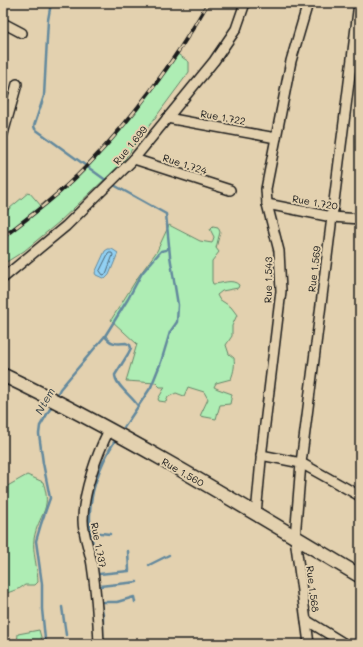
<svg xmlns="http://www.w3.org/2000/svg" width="363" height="647" font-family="Mali,sans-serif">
	<rect width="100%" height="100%" fill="#e3d1af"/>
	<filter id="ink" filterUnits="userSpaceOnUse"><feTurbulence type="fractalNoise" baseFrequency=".025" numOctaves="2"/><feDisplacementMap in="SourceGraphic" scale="8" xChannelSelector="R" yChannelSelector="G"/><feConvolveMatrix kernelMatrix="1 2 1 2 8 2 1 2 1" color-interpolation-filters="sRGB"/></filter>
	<g filter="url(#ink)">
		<g fill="#aeedb4" stroke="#658468">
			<path d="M176,53L189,62V72L121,164L59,222L24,251L8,261L3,263V214L29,192L42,207C94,165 141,109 176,53Z"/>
			<path d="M169,225L200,241L212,243L214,237L210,229L213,226L218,227L220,232L216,248L219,252L212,261V281L213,284C222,284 232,278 239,285L238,288L222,291L217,295L219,299L231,307L237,315L232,326V336L226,345L229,354L234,358C235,365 234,371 231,379L216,383L214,387L218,389L232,394L230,404L220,405L216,419L200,416L208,399L204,392L188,387L184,396L176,393L168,397L166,402L159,401L158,399L165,387H160L156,383L126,381L137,344L111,320L138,277L157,251Z"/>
			<path d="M27,475L43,482C53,511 38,514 34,539C32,550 38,570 38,582L35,585H25C19,590 10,591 3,595L4,488Z"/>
			<path d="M39,630L43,644H17L18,634Z"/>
		</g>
		<path fill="#92d1f3" stroke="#63899d" d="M108,249H112L118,253L109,275L105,279L96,275L95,273L105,251Z"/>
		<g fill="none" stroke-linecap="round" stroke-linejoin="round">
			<path stroke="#4b6472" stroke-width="1" d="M109,253H112L113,255L106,274L103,275L100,271Z"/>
			<g stroke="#63899d" stroke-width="2.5">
				<path d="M51,3L48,20L44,96L34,126L35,129L107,181"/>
				<path d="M112,184L166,214L170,256L178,305L177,322L170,332L161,362L151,387L121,432"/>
				<path d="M105,336C110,344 117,344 126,343L130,345L131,348L128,354L115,375C115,385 133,397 138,406"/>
				<path d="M56,397L60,389L105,336L128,299L142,273L161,251L166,250L169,247"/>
				<path d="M91,532L110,534"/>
				<path d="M149,565L169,555"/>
				<path d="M99,574L129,571L128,551"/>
				<path d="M99,586C98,567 93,550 91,532C86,500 99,465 116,439"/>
				<path d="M100,586L137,582"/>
				<path d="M100,601L103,614V644"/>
				<path d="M102,602H117L134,597L135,602"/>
				<path d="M62,607L66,635"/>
				<path d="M48,644L45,639L42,609V584L36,541L41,524L50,498L43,463L39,434L40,426L53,404"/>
			</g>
			<g stroke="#1c1c1c" stroke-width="12">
				<g id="minor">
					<path d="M3,23L22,33"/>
					<path d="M167,118L276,138"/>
					<path d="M3,134L17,84"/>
					<path d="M134,159L230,190"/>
					<path d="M267,204L332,217L360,219"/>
					<path d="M3,278L66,226L134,159L214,61L236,29L245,3"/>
					<path d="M261,455L301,463L360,496"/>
					<path d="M256,514L262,449L281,291L279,251L267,204L266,189L291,61L308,3"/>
					<path d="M306,620L345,644"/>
					<path d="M99,644C98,618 96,591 92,565C90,550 83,536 83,520C83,492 97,454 109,430"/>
					<path d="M309,644L295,538L301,463L359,3"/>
				</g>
			</g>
			<g stroke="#1c1c1c" stroke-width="16">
				<path id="secondary" d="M3,375C126,434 243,506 360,576"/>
			</g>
			<use href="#minor" stroke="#e3d1af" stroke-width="9"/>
			<use href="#secondary" stroke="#e3d1af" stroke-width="13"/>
			<g stroke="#1c1c1c" stroke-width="4">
				<path id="rail" d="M3,237C32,215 61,193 87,166C134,117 174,62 208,3"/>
			</g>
			<use href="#rail" stroke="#e3d1af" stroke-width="2.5" stroke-dasharray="8" stroke-linecap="butt"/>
		</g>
	</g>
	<g text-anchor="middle" stroke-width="4" stroke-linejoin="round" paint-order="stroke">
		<g font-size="10" fill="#1c1c1c" stroke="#e3d1af">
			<text transform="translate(223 117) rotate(10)" y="4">Rue 1.722</text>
			<text transform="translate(130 145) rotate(-50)" y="4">Rue 1.699</text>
			<text transform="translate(185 164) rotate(18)" y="4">Rue 1.724</text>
			<text transform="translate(315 202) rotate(10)" y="4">Rue 1.720</text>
			<text transform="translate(314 269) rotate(-83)" y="4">Rue 1.569</text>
			<text transform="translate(268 280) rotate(-89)" y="4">Rue 1.543</text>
			<text transform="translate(183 472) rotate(30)" y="4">Rue 1.560</text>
			<text transform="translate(99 545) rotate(79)" y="4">Rue 1.737</text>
			<text transform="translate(313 589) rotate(83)" y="4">Rue 1.568</text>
		</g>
		<g font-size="11" font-style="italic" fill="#344047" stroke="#e3d1af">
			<text transform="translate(45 401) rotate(-61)" y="4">Ntem</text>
		</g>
	</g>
	<rect width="363" height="647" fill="none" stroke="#e3d1af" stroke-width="16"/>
	<rect x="8" y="8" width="347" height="631" fill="none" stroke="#1c1c1c" stroke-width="1.5" filter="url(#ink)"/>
</svg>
